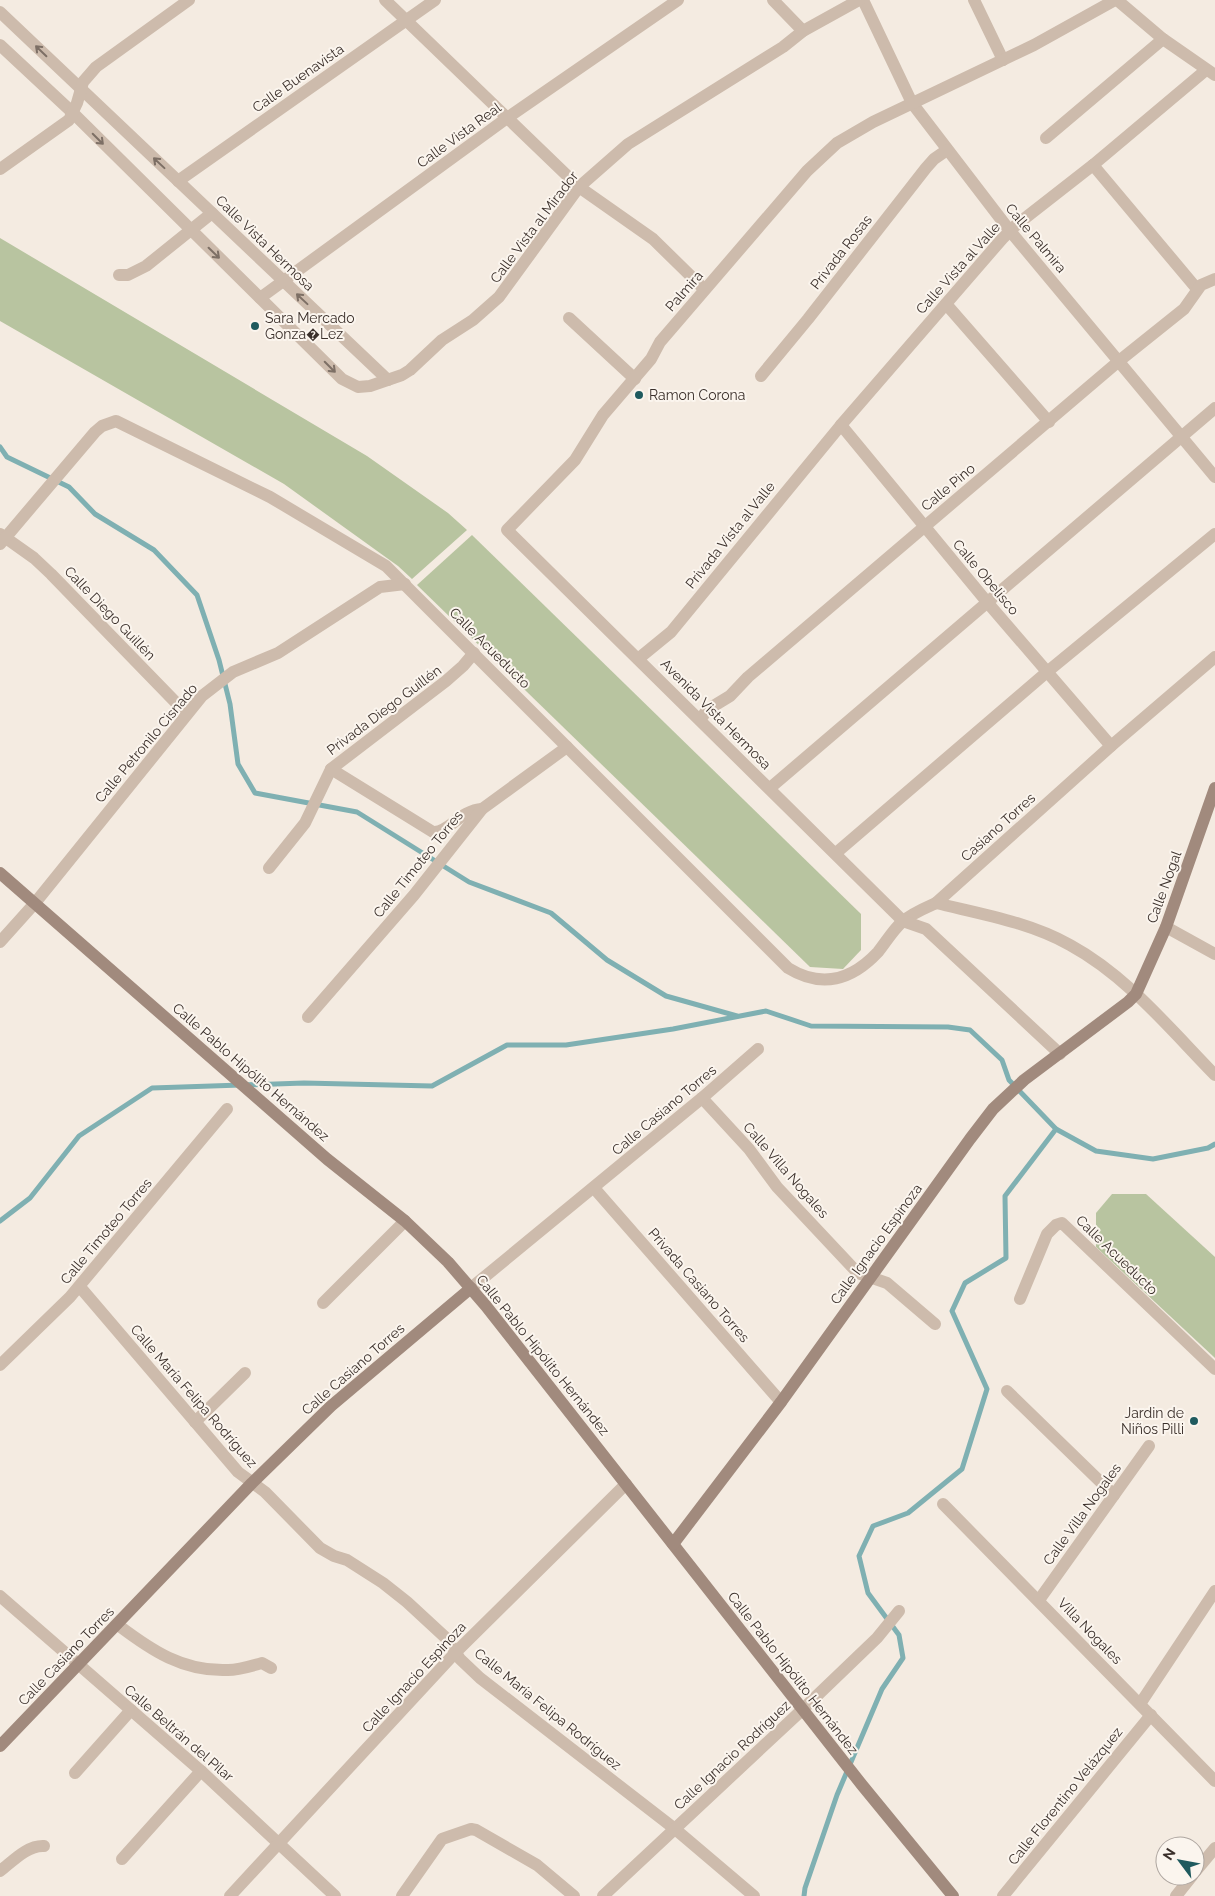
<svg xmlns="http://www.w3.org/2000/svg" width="1215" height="1896" font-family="Raleway,sans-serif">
	<rect width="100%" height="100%" fill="#f4ebe1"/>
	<g fill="#b8c4a0">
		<path d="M0,238L367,456L448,513L467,530L412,579L398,566L284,484L0,321Z"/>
		<path d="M472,535L861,914V950L843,969L810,967L417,585Z"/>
		<path d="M1112,1194H1146L1215,1257V1358L1096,1247V1213Z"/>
	</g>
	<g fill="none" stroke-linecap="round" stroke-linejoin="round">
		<g stroke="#7fb0b2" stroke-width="5">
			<path d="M0,447L7,457L69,487L95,514L154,550L197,595L219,660L230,704L238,764L255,793L357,812L469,882L551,913L607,960L666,996L737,1016"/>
			<path d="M0,1221L30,1198L79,1136L152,1088L304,1083L432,1086L507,1045H566L673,1029L766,1011L811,1026L948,1027L970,1030L1002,1060L1009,1080L1056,1129L1096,1151L1153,1159L1208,1148L1215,1144"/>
			<path d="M804,1896L805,1888L837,1795L882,1689L903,1658L899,1635L868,1593L859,1556L873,1526L908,1513L962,1469L987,1389L952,1311L965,1283L1006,1258L1005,1196L1056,1129"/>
		</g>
		<g stroke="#cdbbac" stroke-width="12">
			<path d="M385,0L579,187L653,239L704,289"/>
			<path d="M773,0L803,31"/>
			<path d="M863,0L912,103L1010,231L1215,477"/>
			<path d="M974,0L1003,60"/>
			<path d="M1117,0L1163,39L1215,75"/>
			<path d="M0,12L388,380"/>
			<path d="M0,45L73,113L342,379L358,387L370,386L402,375L410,370L442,340L473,320L499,297L579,187L628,144L783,47L803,31L859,0"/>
			<path d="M1046,138L1163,39"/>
			<path d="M1093,165L1197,289"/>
			<path d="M0,169L69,120L77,103L83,82L96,67L189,0"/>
			<path d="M178,181L435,0"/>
			<path d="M119,275H128L146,266L212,213"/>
			<path d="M260,298L507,118L678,0"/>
			<path d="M946,304L1049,422"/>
			<path d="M569,318L635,379"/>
			<path d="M761,376L808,319L926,168L934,159L947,150"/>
			<path d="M841,425L987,602L1111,746"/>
			<path d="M0,534L34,558L51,574L187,714"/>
			<path d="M0,544L95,432L102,426L116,421L270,497L386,566L788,968C822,989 852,980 878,952C886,942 893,930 902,922C912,913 925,908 936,903L1111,746L1215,657"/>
			<path d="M638,659L671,632L841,425L1002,239L1015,226L1093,165L1206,70"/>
			<path d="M700,720L707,710L730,696L748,677L1119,361L1184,309L1201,285L1215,279"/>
			<path d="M331,769L433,832C448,834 460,810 482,809"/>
			<path d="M770,788L1215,408"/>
			<path d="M836,853L1047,672L1215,534"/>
			<path d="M269,868L305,823L331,769L446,681L463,666L474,653"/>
			<path d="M936,903C981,914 1029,922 1070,945C1127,976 1170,1029 1215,1075"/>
			<path d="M1166,927L1215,954"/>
			<path d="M0,942L35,903L202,696L233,672L278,653L380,587L405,584"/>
			<path d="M308,1017L414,895L482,809L567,747"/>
			<path d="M1060,1054L926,929L903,921L507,530L575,460L603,415L651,359L660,342L807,171L837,143L873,122L1034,45L1115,0"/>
			<path d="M702,1098L749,1149L777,1187L854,1269L861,1274L887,1283L935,1324"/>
			<path d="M594,1188L781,1402"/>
			<path d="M80,1287L238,1472L265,1492L320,1548L334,1556L347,1560L383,1583L407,1602L446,1638L460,1659L480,1678L675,1829L754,1896"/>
			<path d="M471,1288L702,1098L758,1049"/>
			<path d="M1020,1299L1047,1234L1056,1225L1062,1223L1215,1369"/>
			<path d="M323,1303L405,1221"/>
			<path d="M0,1365L70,1297L227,1109"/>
			<path d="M1007,1391L1114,1495"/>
			<path d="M195,1422L245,1373"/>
			<path d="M943,1504L1215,1781"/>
			<path d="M0,1596L201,1771L335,1896"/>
			<path d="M1039,1600L1149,1446"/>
			<path d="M118,1625C151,1650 183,1672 228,1670C239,1670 251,1666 262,1663L271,1668"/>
			<path d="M1140,1704L1215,1591"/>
			<path d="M75,1773L131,1710"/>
			<path d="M122,1859L201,1771"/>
			<path d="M0,1871C12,1862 27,1845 44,1846"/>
			<path d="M1195,1872L1215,1848"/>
			<path d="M230,1896L456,1652L626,1484"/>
			<path d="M402,1896L442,1839L471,1829L476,1830L537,1865L574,1896"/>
			<path d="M603,1896L802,1710L877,1638L899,1611"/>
			<path d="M1003,1896L1151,1715"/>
			<path d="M1176,1896L1192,1876"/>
		</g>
		<g stroke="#a18a7d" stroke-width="12">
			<path d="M0,873L327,1159L405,1221L448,1262L486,1306L862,1785L953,1896"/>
			<path d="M673,1544L781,1402L970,1139L993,1109L1024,1080L1128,1002L1136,994L1166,927L1215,788"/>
			<path d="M0,1746L252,1483L331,1406L471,1288"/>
		</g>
	</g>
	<defs><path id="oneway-shaft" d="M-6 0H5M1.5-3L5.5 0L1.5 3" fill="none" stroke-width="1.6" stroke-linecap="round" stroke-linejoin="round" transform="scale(1.25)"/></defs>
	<g stroke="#7d6f65">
		<use href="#oneway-shaft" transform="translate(41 51) rotate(-136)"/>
		<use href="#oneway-shaft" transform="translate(98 139) rotate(45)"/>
		<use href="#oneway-shaft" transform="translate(159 163) rotate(-137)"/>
		<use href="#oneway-shaft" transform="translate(214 253) rotate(44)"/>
		<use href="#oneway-shaft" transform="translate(302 299) rotate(-137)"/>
		<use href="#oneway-shaft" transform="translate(330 367) rotate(45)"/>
	</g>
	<g fill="#1f5a5e" stroke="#fbf5ee" stroke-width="2">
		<circle cx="255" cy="326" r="5"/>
		<circle cx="639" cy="395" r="5"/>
		<circle cx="1194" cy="1421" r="5"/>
	</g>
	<g text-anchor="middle" stroke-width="4" stroke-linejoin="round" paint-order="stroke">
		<g font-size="14" fill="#3b302b" stroke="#fbf5ee">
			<text transform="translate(298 78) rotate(-35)" y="5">Calle Buenavista</text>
			<text transform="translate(459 135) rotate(-36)" y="5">Calle Vista Real</text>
			<text transform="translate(534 227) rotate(-53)" y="5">Calle Vista al Mirador</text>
			<text transform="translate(1036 238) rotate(50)" y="5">Calle Palmira</text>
			<text transform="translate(265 243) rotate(44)" y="5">Calle Vista Hermosa</text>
			<text transform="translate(841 252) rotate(-52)" y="5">Privada Rosas</text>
			<text transform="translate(958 268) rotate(-48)" y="5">Calle Vista al Valle</text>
			<text transform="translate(684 291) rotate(-49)" y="5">Palmira</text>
			<text transform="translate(948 487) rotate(-40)" y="5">Calle Pino</text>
			<text transform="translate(730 535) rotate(-51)" y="5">Privada Vista al Valle</text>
			<text transform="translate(986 577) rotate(50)" y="5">Calle Obelisco</text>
			<text transform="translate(110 613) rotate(46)" y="5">Calle Diego Guillén</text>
			<text transform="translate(490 648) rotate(45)" y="5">Calle Acueducto</text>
			<text transform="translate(384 710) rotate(-37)" y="5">Privada Diego Guillén</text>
			<text transform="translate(716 714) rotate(45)" y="5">Avenida Vista Hermosa</text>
			<text transform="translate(146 743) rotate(-50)" y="5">Calle Petronilo Cisnado</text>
			<text transform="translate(998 827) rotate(-42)" y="5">Casiano Torres</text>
			<text transform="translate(418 864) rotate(-51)" y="5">Calle Timoteo Torres</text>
			<text transform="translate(1164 887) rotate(-70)" y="5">Calle Nogal</text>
			<text transform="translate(251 1072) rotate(41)" y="5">Calle Pablo Hipólito Hernández</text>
			<text transform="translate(664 1110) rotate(-40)" y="5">Calle Casiano Torres</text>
			<text transform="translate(786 1170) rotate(49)" y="5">Calle Villa Nogales</text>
			<text transform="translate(106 1231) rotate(-50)" y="5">Calle Timoteo Torres</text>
			<text transform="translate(876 1244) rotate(-54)" y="5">Calle Ignacio Espinoza</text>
			<text transform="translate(1117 1255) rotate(44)" y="5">Calle Acueducto</text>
			<text transform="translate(699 1285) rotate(49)" y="5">Privada Casiano Torres</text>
			<text transform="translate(543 1355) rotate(51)" y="5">Calle Pablo Hipólito Hernández</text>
			<text transform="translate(353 1369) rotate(-41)" y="5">Calle Casiano Torres</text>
			<text transform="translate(194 1396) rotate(49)" y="5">Calle María Felipa Rodríguez</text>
			<text transform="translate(1082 1514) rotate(-54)" y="5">Calle Villa Nogales</text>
			<text transform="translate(1090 1631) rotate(46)" y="5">Villa Nogales</text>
			<text transform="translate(66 1656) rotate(-46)" y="5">Calle Casiano Torres</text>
			<text transform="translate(793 1673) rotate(52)" y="5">Calle Pablo Hipólito Hernández</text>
			<text transform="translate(414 1677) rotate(-47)" y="5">Calle Ignacio Espinoza</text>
			<text transform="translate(548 1709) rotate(39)" y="5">Calle María Felipa Rodríguez</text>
			<text transform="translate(179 1733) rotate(41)" y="5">Calle Beltrán del Pilar</text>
			<text transform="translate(732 1755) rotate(-43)" y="5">Calle Ignacio Rodríguez</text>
			<text transform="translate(1065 1796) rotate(-51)" y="5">Calle Florentino Velázquez</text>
		</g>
		<g font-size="14" fill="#3b302b" stroke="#fbf5ee" text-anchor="start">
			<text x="265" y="323">Sara Mercado<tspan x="265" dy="16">Gonza�Lez</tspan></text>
			<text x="649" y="400">Ramon Corona</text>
			<text x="1184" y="1418" text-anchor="end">Jardin de<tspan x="1184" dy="16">Niños Pilli</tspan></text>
		</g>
	</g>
	<g transform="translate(1180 1861) rotate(302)"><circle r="24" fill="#fbf5ee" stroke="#aea6a0"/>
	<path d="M0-4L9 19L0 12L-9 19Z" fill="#1f5a5e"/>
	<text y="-8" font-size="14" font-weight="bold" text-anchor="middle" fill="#3b302b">N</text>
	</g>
</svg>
